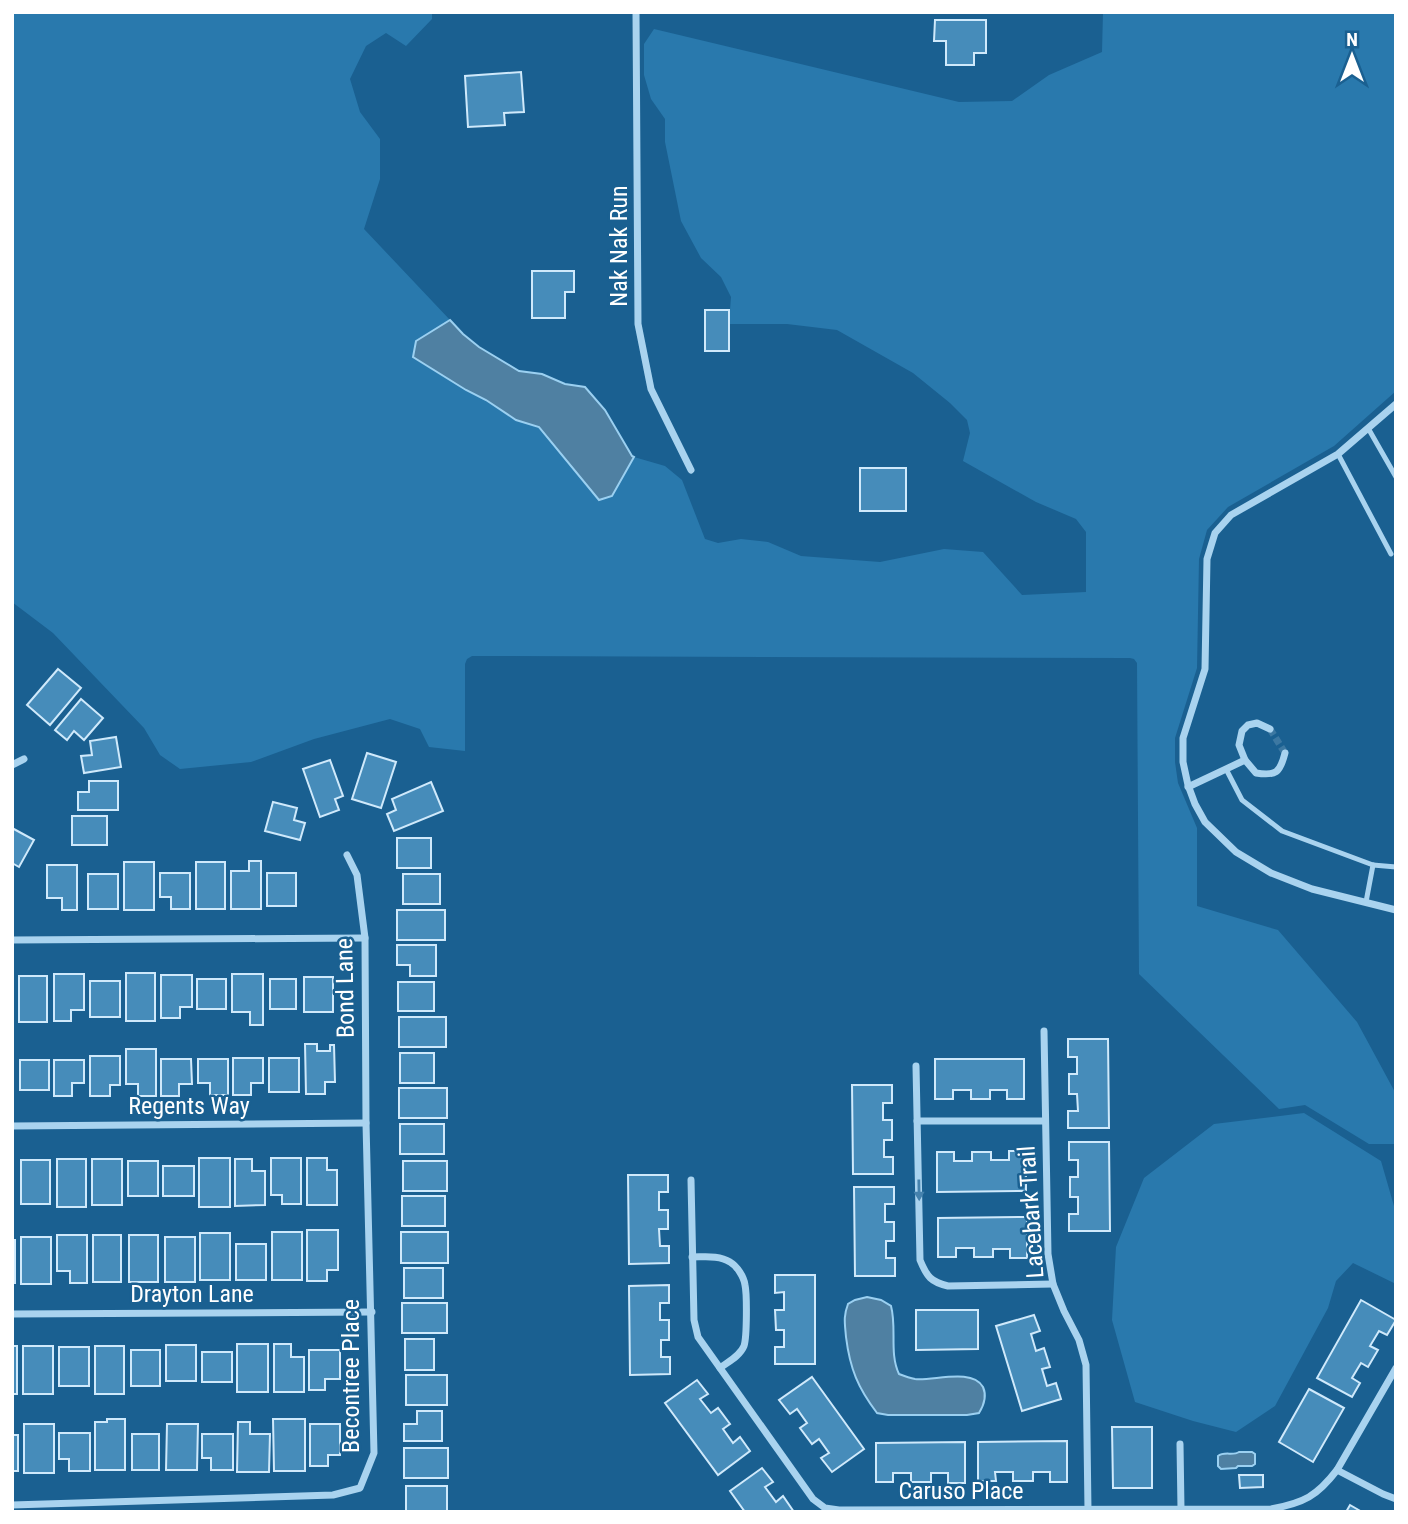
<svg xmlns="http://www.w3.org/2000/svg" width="1408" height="1524" font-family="'Roboto Condensed',sans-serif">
	<rect width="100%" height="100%" fill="#1a6091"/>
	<g fill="#2979ad">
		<path d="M12,12H432V19L406,46L386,33L366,46L350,79L360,112L380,139V179L364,229L450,320L416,341L413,358L466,390L486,400L516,420L539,427L599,500L612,496L634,457L665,466L682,480L705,539L718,543L741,539L768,542L801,556L880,562L944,549L983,552L1022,595L1086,592V532L1076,519L1036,502L963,461L970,433L967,420L950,403L913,373L837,330L787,324H729L731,297L721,277L701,258L681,221L665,142V119L651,99L644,75V44L654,29L959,102L1012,101L1049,75L1102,52L1103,12H1396V391L1334,446L1228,507L1207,530L1199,559L1197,668L1175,738V762L1178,783L1197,828V906L1278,930L1357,1022L1396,1094V1144H1369L1305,1105L1279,1109L1139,974L1137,663L1134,659L1130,658L472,656L467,659L465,664V751L429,747L420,729L390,719L314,739L251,762L180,769L160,755L144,728L53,633L12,602Z"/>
		<path d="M1304,1113L1381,1161L1396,1213V1284L1353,1263L1336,1281L1328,1308L1275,1406L1236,1432L1193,1421L1135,1402L1112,1320L1116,1247L1144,1178L1214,1124Z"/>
	</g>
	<g fill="#4f80a2" stroke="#9bd0f1" stroke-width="2">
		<path d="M450,320L463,334L479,347L519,371L542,374L565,384L585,387L605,410L632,456L634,457L612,496L599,500L539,427L516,420L486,400L466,390L413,357L416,341Z"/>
		<path d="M867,1297L881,1300L891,1306C897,1328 889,1353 899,1374C904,1376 909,1378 915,1379C934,1381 972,1368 983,1387C987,1396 984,1405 979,1413L967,1415H888L877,1413C858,1388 850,1369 846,1337C845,1324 843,1317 848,1304L855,1300Z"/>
		<path d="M1239,1452H1252L1255,1454V1464L1252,1466H1238L1236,1468L1221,1469L1218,1466V1456C1224,1451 1233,1456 1239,1452Z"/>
	</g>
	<g fill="#468cba" stroke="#cfe9fb" stroke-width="2">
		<path d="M935,20H986V53H974V65H946V41H934Z"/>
		<path d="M521,72L524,112L504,113L505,125L468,127L465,76Z"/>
		<path d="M532,271H574V292H565V318H532Z"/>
		<rect x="705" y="310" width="24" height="41"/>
		<rect x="860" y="468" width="46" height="43"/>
		<path d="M58,669L81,688L50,725L27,705Z"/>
		<path d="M81,699L103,718L84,740L74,731L67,740L55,730Z"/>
		<path d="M116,737L121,767L84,773L81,756L92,755L90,741Z"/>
		<path d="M367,753L396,762L381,808L352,799Z"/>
		<path d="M330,760L343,796L335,799L339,810L320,817L303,769Z"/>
		<path d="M89,781H118V810H78V792H89Z"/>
		<path d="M431,782L443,811L394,831L387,814L396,810L392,799Z"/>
		<path d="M273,802L297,808L294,820L305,823L300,840L265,831Z"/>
		<rect x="72" y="816" width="35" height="29"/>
		<path d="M12,828L34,840L19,867L12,863Z"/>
		<rect x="397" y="838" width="34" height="30"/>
		<path d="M249,861H261V909H231V871H249Z"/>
		<rect x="124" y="862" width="30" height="48"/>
		<rect x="196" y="862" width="29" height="47"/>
		<path d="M47,865H77V910H62V898H47Z"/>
		<path d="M160,873H190V909H171V897H160Z"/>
		<rect x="267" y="873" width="29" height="33"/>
		<rect x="88" y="874" width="30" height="35"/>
		<rect x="403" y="874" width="37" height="30"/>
		<rect x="397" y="910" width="48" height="30"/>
		<path d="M397,945H436V976H410V965H397Z"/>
		<rect x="126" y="973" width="29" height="48"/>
		<path d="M54,974H84V1010H71V1021H54Z"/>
		<path d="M232,974H263V1025H250V1012H232Z"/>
		<path d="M161,975H192V1007H180V1018H161Z"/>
		<rect x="19" y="976" width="28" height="46"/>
		<rect x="304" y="977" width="29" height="35"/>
		<rect x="197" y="979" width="29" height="30"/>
		<rect x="270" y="979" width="26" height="30"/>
		<rect x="90" y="981" width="30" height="36"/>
		<rect x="398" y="982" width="36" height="29"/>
		<rect x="399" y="1017" width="47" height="30"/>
		<path d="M1068,1039H1108L1109,1128H1068V1111H1078L1077,1094H1069V1074H1077V1057H1068Z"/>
		<path d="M305,1044H317V1051H330V1045H334L335,1082H325V1094H306Z"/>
		<path d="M126,1049H156V1096H138V1084H126Z"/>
		<rect x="400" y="1053" width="34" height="30"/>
		<path d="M90,1056H120V1085H110V1096H90Z"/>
		<path d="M233,1058H263V1083H251V1095H233Z"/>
		<rect x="269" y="1058" width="30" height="34"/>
		<path d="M161,1059H191L192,1084H179V1096H161Z"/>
		<path d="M198,1059H228V1095H210V1083H198Z"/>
		<path d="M935,1059H1024V1099H1007V1090H990V1099H971V1090H953V1099H935Z"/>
		<rect x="20" y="1060" width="29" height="30"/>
		<path d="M54,1060H84V1083H72V1096H54Z"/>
		<path d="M852,1085H892V1103H883V1120H892V1140H884V1157H893V1174H853Z"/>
		<rect x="399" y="1088" width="48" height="30"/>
		<rect x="400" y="1124" width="44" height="30"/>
		<path d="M1069,1142H1109L1110,1231H1069V1214H1078V1197H1070V1177H1078V1160H1069Z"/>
		<path d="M1009,1151H1026V1191L937,1192V1152H954V1161H972V1152H991V1160H1009Z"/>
		<rect x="199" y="1158" width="31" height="49"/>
		<path d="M271,1158H301V1204H282V1195H271Z"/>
		<path d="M307,1158H327V1170H337V1205H307Z"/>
		<rect x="57" y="1159" width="29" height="48"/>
		<rect x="92" y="1159" width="30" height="46"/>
		<path d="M235,1159H252V1171H265V1205L235,1206Z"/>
		<rect x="21" y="1160" width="29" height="44"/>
		<rect x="128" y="1161" width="30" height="35"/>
		<rect x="403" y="1161" width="44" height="30"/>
		<rect x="163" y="1166" width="31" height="30"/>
		<path d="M628,1175H668V1192H659V1210H668V1229H659L660,1246H669V1263L629,1264Z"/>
		<path d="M854,1187H894V1204H885V1222H894V1241H886V1258H895V1276H855Z"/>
		<rect x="402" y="1196" width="43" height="30"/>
		<path d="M1027,1217V1258H1010V1249H993V1257H974V1248H956V1257H938V1218Z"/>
		<path d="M307,1230H338V1270H327V1281H307Z"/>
		<rect x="272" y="1232" width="30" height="48"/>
		<rect x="401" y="1232" width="47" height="31"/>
		<rect x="200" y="1233" width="30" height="47"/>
		<path d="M57,1235H87V1283H70V1271H57Z"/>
		<rect x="93" y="1235" width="28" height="47"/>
		<rect x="129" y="1235" width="29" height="47"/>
		<rect x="21" y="1237" width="30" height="47"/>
		<rect x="165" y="1237" width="30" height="45"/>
		<rect x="12" y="1240" width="3" height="43"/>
		<rect x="236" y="1244" width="30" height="36"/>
		<rect x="404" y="1268" width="39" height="30"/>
		<path d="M775,1275H815V1364H775V1347H784V1330H776L775,1310H784V1292L775,1293Z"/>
		<path d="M669,1285V1303H660V1320H669V1340H661V1357H670V1374L630,1375L629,1286Z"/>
		<path d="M1361,1300L1396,1320L1387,1335L1379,1331L1370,1346L1378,1350L1368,1367L1361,1363L1352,1378L1360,1383L1352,1397L1317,1378Z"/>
		<rect x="402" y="1303" width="45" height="30"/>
		<path d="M916,1310H978V1349L916,1350Z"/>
		<path d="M1034,1315L1040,1331L1031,1334L1036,1351L1044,1348L1050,1367L1042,1369L1047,1386L1056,1383L1061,1399L1022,1411L996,1326Z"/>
		<rect x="405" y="1339" width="29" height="31"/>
		<rect x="237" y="1344" width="31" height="48"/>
		<path d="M274,1344H291V1357H304V1392H274Z"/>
		<rect x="166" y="1345" width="30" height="36"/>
		<rect x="12" y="1346" width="5" height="48"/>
		<rect x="23" y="1346" width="30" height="48"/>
		<rect x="95" y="1346" width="29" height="48"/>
		<rect x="59" y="1347" width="30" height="39"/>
		<rect x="131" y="1350" width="29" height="36"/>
		<path d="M309,1350H340V1379H325V1390H309Z"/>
		<rect x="202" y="1352" width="30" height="30"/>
		<rect x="406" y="1375" width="41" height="30"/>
		<path d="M812,1377L864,1449L832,1472L821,1458L829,1453L819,1439L812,1444L800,1428L807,1423L797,1409L790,1414L779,1400Z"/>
		<path d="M697,1380L708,1394L700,1399L711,1413L718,1408L730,1424L723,1429L733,1443L740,1437L750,1451L718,1475L665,1403Z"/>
		<path d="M1309,1389L1344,1408L1313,1462L1279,1442Z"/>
		<path d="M417,1411H442V1441H404V1424H417Z"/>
		<path d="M107,1419H125V1470H95V1422H107Z"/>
		<path d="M273,1419H305V1471H274Z"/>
		<path d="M238,1422H250V1434H270L269,1472H237Z"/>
		<rect x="24" y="1424" width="30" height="49"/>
		<path d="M167,1424H198L197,1470H166Z"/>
		<path d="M310,1424H340V1455H328V1466H310Z"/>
		<path d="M1112,1427H1152V1488H1113Z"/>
		<path d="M59,1433H90V1471H69V1459H59Z"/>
		<rect x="132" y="1434" width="27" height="36"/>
		<path d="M202,1434H233V1470H211V1458H202Z"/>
		<rect x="12" y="1435" width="6" height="36"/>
		<path d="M1067,1441V1482H1050V1472H1033V1481H1013V1472H995L996,1481H978V1442Z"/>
		<path d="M965,1442V1483H948V1473H931V1482H911V1473H893V1482H876V1443Z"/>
		<rect x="404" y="1448" width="44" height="30"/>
		<path d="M762,1468L773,1482L765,1487L776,1502L783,1496L794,1512H745L730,1491Z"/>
		<path d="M1239,1475H1263V1487L1240,1488Z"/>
		<rect x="406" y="1486" width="41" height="26"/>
		<path d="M1350,1505L1362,1512H1346Z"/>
	</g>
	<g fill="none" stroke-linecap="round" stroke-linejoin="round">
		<path stroke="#3c78a2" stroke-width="7" stroke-dasharray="7 3.5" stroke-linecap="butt" d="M1270,729L1285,753"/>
		<g stroke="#a9d3ef" stroke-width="5">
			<path d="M1368,428L1396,477"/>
			<path d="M1338,454L1391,554"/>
			<path d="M1226,769L1242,800L1282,831L1373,865L1396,867"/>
			<path d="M1366,902L1373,865"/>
		</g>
		<g stroke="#a9d3ef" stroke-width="7">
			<path d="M636,12L638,324L651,389L691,470"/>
			<path d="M1396,404L1338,454L1231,515L1215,533L1207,559L1205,669L1183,738V762L1188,785L1195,804L1205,822L1236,852L1271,873L1312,889L1396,910"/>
			<path d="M1245,760L1239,745L1242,731L1248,725L1257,723L1270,729"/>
			<path d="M12,765L24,759"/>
			<path d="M1188,787L1245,760L1256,773C1276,776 1280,773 1285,753"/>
			<path d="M12,940L365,938"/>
			<path d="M1044,1031L1048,1254L1053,1284L1064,1311L1079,1340L1086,1365L1088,1510"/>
			<path d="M916,1066L920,1260C927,1277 931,1282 948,1286L1053,1284"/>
			<path d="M917,1121H1045"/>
			<path d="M12,1126L366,1123"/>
			<path d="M691,1180L694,1320L698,1337L813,1499L825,1508L839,1510L1271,1509C1304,1503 1317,1496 1337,1470L1396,1368"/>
			<path d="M692,1257C705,1257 719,1255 730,1262C737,1266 744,1277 745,1285C747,1294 747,1337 744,1346C740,1356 728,1362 720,1368"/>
			<path d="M12,1314L372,1312"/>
			<path d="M1180,1444L1181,1509"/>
			<path d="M1337,1470L1383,1494L1396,1499"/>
			<path d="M12,1505L333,1495L360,1488L374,1453L366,1123L365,938L357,875L347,855"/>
		</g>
	</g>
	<defs><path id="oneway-solid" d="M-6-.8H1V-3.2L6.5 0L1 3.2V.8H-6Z" transform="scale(1.75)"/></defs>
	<use fill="#4582ad" href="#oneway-solid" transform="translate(919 1190) rotate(89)"/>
	<g text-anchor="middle" stroke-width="5" stroke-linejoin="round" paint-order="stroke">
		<g font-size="24" fill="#fff" stroke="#1a6091">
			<text transform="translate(619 246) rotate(-90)" y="8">Nak Nak Run</text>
			<text transform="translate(345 988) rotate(-91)" y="8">Bond Lane</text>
			<text x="189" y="1114">Regents Way</text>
			<text transform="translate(1031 1212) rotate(-94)" y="8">Lacebark Trail</text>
			<text x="192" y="1302">Drayton Lane</text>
			<text transform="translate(351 1376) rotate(-90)" y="8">Becontree Place</text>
			<text x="961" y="1499">Caruso Place</text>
		</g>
	</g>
	<rect width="1408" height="1524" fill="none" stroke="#ffffff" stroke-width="28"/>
	<g transform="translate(1352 56)" stroke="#1a6091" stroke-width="5" paint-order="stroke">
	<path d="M0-5L12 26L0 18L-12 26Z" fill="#ffffff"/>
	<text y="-10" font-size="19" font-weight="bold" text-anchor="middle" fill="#ffffff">N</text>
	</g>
</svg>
